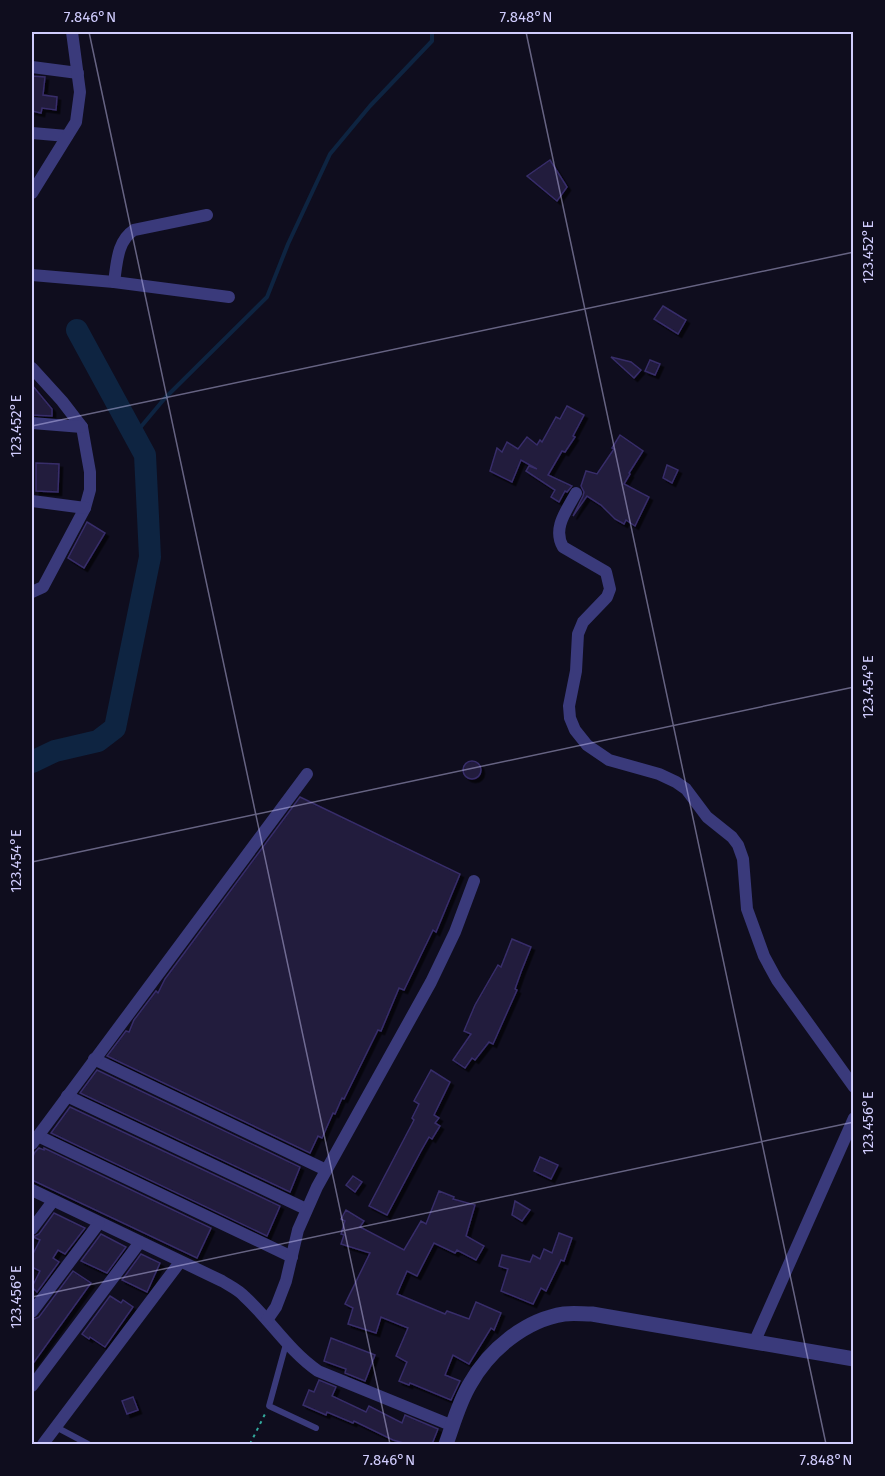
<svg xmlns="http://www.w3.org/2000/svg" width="885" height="1476" font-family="'Fira Sans',sans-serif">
	<defs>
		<filter id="shadow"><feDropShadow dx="3.5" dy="3.5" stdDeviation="0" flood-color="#0009"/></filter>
	</defs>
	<rect width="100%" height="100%" fill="#0f0d1e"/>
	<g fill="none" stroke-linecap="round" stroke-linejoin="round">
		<path stroke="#0e2441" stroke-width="4" d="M134,435L165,398L267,297L288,244L330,154L370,106L432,41V32"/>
		<path stroke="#0e2441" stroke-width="22" d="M32,762L55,751L98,741L115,728L150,557L145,455L77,330"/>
	</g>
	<g fill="#201a3e" stroke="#372d69" stroke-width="1.5" filter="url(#shadow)">
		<path d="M32,76L45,77L43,95L57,97L56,110L42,108L41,113L32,111Z"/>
		<path d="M550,160L567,187L557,201L527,176Z"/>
		<path d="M663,306L686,320L678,334L654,319Z"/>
		<path d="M611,357L631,362L641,370L634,378Z"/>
		<path d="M650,360L660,364L655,375L645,371Z"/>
		<path d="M32,385L52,409V416L32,415Z"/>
		<path d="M567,406L584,415L573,436L575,437L565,452L562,451L548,475L572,486L567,492L565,491L559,502L551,497L555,490L526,471L529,466L537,469L521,460L512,482L490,471L497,448L502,452L507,442L518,449L527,437L537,445L540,440L542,442L556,417L560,419Z"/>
		<path d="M620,435L643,451L629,473L630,474L624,484L649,497L635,526L626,520L624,524L615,519L601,505L587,496L573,516L583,496L584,492L581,486L586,471L597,474L614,449L612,448Z"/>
		<path d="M36,463L59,464L58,492L36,491Z"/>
		<path d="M667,465L678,470L672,483L663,478Z"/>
		<path d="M87,522L105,533L84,568L68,558Z"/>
		<circle cx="472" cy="770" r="9"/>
		<path d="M300,797L460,874L436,932L433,930L404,990L399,988L381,1031L378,1030L344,1099L342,1098L335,1114L333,1113L322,1138L318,1136L310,1153L107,1056L126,1031L129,1032L134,1020L156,991L158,993L165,979Z"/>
		<path d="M512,939L531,947L521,972L515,989L517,990L493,1044L489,1042L475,1060L472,1058L465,1068L453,1060L471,1034L464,1031L475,1005L498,965L501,967Z"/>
		<path d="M97,1070L300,1167L290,1192L80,1093Z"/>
		<path d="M431,1070L450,1082L434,1115L439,1118L435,1123L440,1126L432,1139L429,1137L421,1151L387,1215L369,1206L414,1120L412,1118L419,1104L414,1101Z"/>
		<path d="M70,1107L280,1206L267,1236L51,1133Z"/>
		<path d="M39,1148L44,1150V1148L211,1228L197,1258L32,1180V1159L35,1152Z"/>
		<path d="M540,1157L558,1165L551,1179L534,1171Z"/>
		<path d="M353,1176L362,1182L355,1192L346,1185Z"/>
		<path d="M439,1191L454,1197L453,1199L475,1205L466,1236L484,1246L476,1260L457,1250L455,1253L434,1243L417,1276L407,1271L397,1294L445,1314L447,1311L469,1319L476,1302L501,1313L494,1330L491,1328L469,1364L453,1355L445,1375L460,1381L451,1400L410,1383L409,1385L399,1381L407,1362L396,1356L408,1328L381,1317L376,1333L348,1324L353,1308L345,1304L370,1253L341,1244L344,1235L341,1234L345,1221L341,1219L346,1210L364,1221L360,1227L404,1250L421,1221L426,1224Z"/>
		<path d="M515,1201L530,1210L522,1221L512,1215Z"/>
		<path d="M54,1213L85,1228L65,1254L58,1250L53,1258L59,1262L37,1292L32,1287L40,1271L32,1267V1256L40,1240L33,1237L39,1234Z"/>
		<path d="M559,1233L572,1238L564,1261L561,1260L546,1291L541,1288L533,1304L501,1291L508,1269L499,1266L502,1255L530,1262L533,1255L540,1259L544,1249L552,1253Z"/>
		<path d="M101,1234L126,1247L107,1273L81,1261Z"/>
		<path d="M141,1254L160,1263L147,1292L122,1280Z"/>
		<path d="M73,1271L91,1283L32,1365V1320L39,1317Z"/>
		<path d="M110,1296L121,1303L123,1300L133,1307L105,1347L90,1337L89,1339L82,1334Z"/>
		<path d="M331,1338L375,1355L365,1381L345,1373L346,1369L324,1361Z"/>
		<path d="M319,1380L336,1387L332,1396L366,1412L369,1406L402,1423L405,1415L438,1429L432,1444H407L393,1440L354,1421L353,1423L327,1412L326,1415L303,1405L309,1390L314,1392Z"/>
		<path d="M133,1397L138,1410L127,1414L122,1401Z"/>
	</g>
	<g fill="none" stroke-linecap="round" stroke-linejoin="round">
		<path stroke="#33aa9e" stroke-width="2" stroke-dasharray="3 4.5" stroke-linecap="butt" d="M250,1444L265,1414"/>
		<g stroke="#3a3a7b" stroke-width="6">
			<path d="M286,1344L269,1406L316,1428"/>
			<path d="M56,1427L88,1444"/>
		</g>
		<g stroke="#3a3a7b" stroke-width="12">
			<path d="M32,67L78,73"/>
			<path d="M32,133L67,136"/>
			<path d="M32,193L76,122L80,92L72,32"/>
			<path d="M32,275L114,282L229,297"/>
			<path d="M114,282C117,263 117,241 134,230L207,215"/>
			<path d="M32,368L62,401L82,427L90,472V490L85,508L43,587L32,592"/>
			<path d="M32,423L82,427"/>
			<path d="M576,493C567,510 552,528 563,547L606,572L610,589L607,597L583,622L578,634L576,671L569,706L570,718L575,730L587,745L609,760L659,774L676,782L686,789L707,817L732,837L738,845L743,859L747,909L764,956L777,980L854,1087"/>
			<path d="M32,501L85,508"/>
			<path d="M94,1059L326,1170"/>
			<path d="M67,1096L306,1209"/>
			<path d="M38,1136L292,1257"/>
			<path d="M32,1144L307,774"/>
			<path d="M32,1190L222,1281C230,1286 239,1290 245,1297C271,1321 289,1351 318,1371L453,1426"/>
			<path d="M32,1229L53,1201"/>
			<path d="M32,1312L99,1223"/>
			<path d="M267,1320L276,1307L286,1281L298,1230L317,1187L431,982L455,932L474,881"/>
			<path d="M754,1343L854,1118"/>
			<path d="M32,1386L140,1242"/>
			<path d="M43,1444L180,1262"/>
		</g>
		<path stroke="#3a3a7b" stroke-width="15" d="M446,1444C453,1425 459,1402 470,1384C489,1350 525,1320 564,1314C573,1313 583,1314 592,1314L854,1359"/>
	</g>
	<path fill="none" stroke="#d0ccfd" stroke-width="1.5" stroke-opacity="0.45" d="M89,32L390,1444M526,32L826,1444M32,426L854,252M32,862L854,687M32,1297L854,1122"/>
	<rect width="885" height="1476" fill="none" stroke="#0f0d1e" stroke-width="66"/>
	<rect x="33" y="33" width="819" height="1410" fill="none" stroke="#d0ccfd" stroke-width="2"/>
	<g font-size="15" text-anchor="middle" fill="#d0ccfd">
		<text x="90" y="22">7.846°N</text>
		<text x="526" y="22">7.848°N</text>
		<text transform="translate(868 252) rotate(-90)" y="5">123.452°E</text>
		<text transform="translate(16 426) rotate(-90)" y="5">123.452°E</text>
		<text transform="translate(868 687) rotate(-90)" y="5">123.454°E</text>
		<text transform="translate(16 861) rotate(-90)" y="5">123.454°E</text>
		<text transform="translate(868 1123) rotate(-90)" y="5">123.456°E</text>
		<text transform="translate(16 1297) rotate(-90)" y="5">123.456°E</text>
		<text x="389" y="1465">7.846°N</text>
		<text x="826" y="1465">7.848°N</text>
	</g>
</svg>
